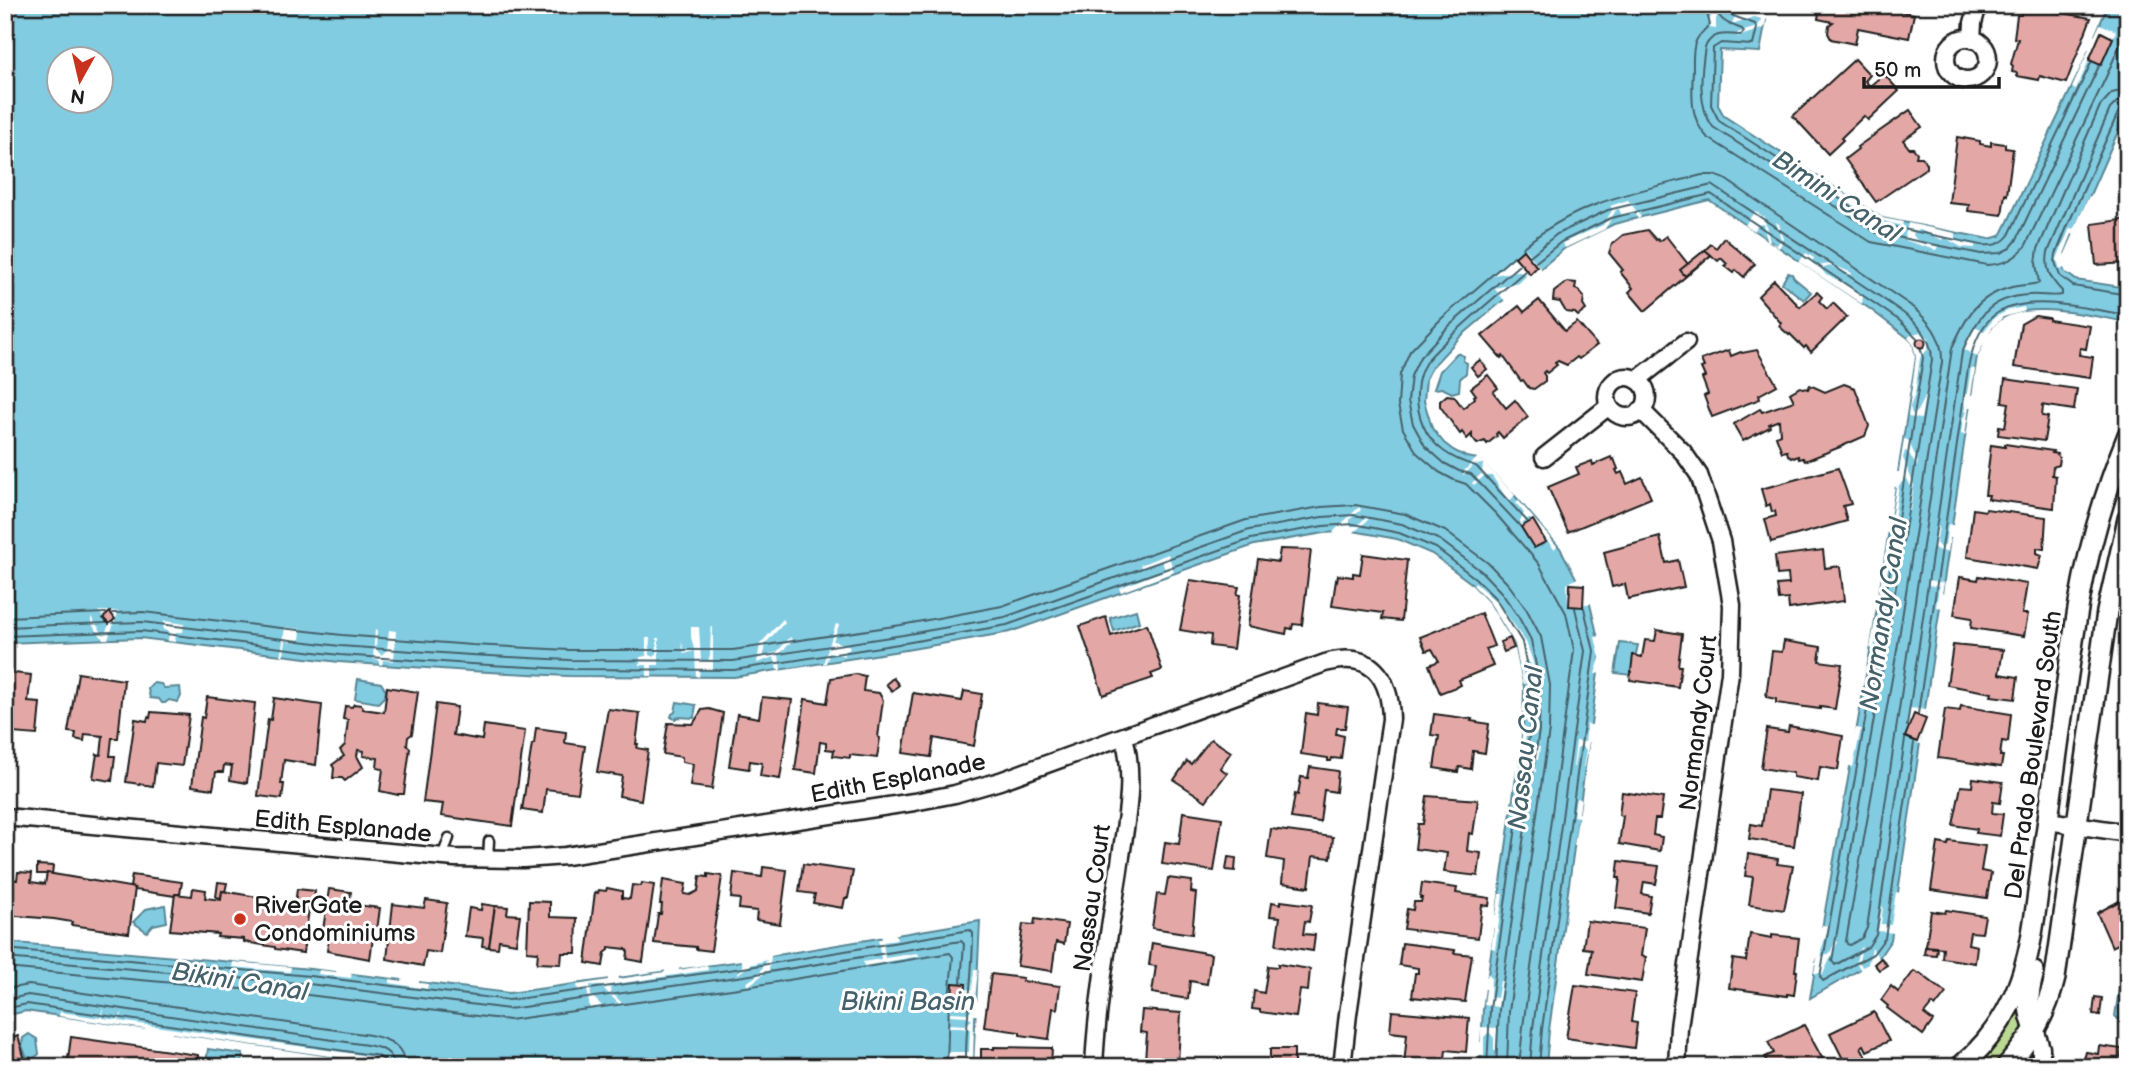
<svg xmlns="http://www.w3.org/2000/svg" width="2133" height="1072" font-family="'Balsamiq Sans',sans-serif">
	<rect width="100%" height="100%" fill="#fff"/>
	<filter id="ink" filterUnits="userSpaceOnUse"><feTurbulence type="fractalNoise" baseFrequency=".0143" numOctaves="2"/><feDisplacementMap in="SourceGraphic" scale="14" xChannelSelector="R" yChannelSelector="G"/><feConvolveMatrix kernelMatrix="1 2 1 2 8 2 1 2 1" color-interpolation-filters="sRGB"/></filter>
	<g filter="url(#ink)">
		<path fill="#bad992" stroke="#6b7a57" stroke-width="2" d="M2020,1000L2023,1024L2022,1032L1998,1067H1972Z"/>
		<g fill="#82cce2" stroke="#598693" stroke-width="2" fill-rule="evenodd">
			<path d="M5,5H1730V8L1766,20L1760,52L1720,50L1718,105L1724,116L1882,218L1989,239L2000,236L2003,232L2082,66L2108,5H2128V109L2063,256V266L2065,272L2076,280L2128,288V322C2093,317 2023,297 1996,323C1987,331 1983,346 1977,356L1891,940L1878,959L1810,998L1871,646L1916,357L1913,343L1908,338L1870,309L1709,200L1614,224L1565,248L1460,337L1432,367L1426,379L1424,401L1432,428L1444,443L1453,450L1466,457L1478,459L1515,496L1560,548L1590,604L1601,651L1549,1030L1546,1067H1480L1483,1009L1523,728L1524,687L1515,644L1490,603L1471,583L1432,554L1397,539L1353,531L1324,533L1254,545L1010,632L906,650L734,677L568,676L470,671L339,662L140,638L5,643ZM60,60H102V102H60Z"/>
			<path d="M1788,273L1792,274L1794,278L1811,292L1804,300L1782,283Z"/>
			<path d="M1457,353L1464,356L1463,361L1467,363L1466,373L1460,379L1459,391L1452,393L1442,388L1434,389L1440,371Z"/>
			<path d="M1136,610L1139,622L1114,631L1110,618Z"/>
			<path d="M1620,643L1638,645L1631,675L1615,673Z"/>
			<path d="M358,679L381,683L386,691L385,696L378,703L355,699Z"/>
			<path d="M153,683L161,684L164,688L180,687L181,696L178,702L169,700L165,703H162L159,699L150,698L148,689Z"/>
			<path d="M677,702L696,705L694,718L678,717L675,719L671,717L672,714L675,712Z"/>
			<path d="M165,905L167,922L153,925L147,932L133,922L146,909Z"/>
			<path d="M980,921L973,1067H390L364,1061L26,1011L5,1016V942L311,969L509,993L742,961Z"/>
			<path d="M2125,961L2128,962V1021L2118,1019L2115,1016L2123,963Z"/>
			<path d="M29,1034L37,1039C37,1042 39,1052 39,1054L33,1059L26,1056L22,1045L23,1038Z"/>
			<path d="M208,1049L243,1054L242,1067L206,1064Z"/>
		</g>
		<g fill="#fff">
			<path d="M1715,5H1734L1767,17L1764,28L1738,37L1737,33L1758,27L1761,19L1754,17L1732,24L1737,10L1721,5L1716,19V29L1710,28V19Z"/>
			<path d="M2100,24L2116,31L2102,62L2100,35L2076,90L2072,88L2089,49L2086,48L2092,34L2095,35Z"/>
			<path d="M1817,176L1882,218L1903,222L1902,226L1872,218L1814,180Z"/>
			<path d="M2089,196L2092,197L2075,235L2072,234L2064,254L2067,256L2066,265L2069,271L2066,273L2064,268L2060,270L2057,259L2070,228L2074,229Z"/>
			<path d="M1628,200L1641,217L1638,219L1634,213L1622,216L1619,209L1616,210L1605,229L1565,248L1562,243L1603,225L1613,209L1610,206Z"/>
			<path d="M1755,211L1764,217L1770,242L1777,245L1781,239L1776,222L1779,224L1784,239L1779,248L1767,240L1763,224L1758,225L1754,231L1745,225Z"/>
			<path d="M1908,223L1955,233V239L1963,243L1975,245V248L1961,247L1944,237L1942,240L1920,230L1914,231L1913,235L1916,239L1938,247L1936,250L1904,240Z"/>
			<path d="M1525,249L1542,270L1505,301L1494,288L1519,283L1527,275L1517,271L1493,275L1516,256L1526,267L1522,251Z"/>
			<path d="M1806,253L1814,258L1812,263L1817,266L1831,264L1852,273L1851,275L1830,266L1821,269L1826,275L1844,283L1863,296L1862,304L1799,262Z"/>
			<path d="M2024,307L2025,311L2003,317L1992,328L1989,333L1992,335L1986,346L1983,345L1977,357L1963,349L1975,326L1984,331L1995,317L2009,310Z"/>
			<path d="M1921,332L1929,338L1928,349L1920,358L1915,394L1910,407L1912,414L1916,413L1925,396L1921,419L1908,417L1916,357L1913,344L1908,338L1912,334Z"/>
			<path d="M1971,368L1975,369L1971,395L1974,396L1973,407H1969L1965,435L1961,434L1963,418L1967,412L1965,411L1964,394H1967Z"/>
			<path d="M1904,439L1908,440L1918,462L1917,467L1908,452L1905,451L1903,458L1914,485L1910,511H1908L1911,488L1907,478L1899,485L1893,526L1890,525L1896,487L1893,486L1895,472H1899Z"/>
			<path d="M1478,457L1515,495L1509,502L1492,476H1484L1474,485L1472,483L1482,473L1483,464L1474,465L1464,475L1462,473Z"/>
			<path d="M1519,501L1557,546L1554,549L1529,518L1522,524L1536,546L1535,547L1519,524L1524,513L1516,503Z"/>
			<path d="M1359,507L1361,510L1350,519V526H1357L1367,516L1369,519L1352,534L1336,535L1333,532Z"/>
			<path d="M1948,524L1956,526L1954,538H1950L1948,552L1939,551L1933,547L1936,527H1939L1936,543L1940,548L1945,545Z"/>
			<path d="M1887,544H1892L1884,593L1887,598L1893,595L1896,574H1899L1894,603L1878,600Z"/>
			<path d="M1168,554L1174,572L1121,592L1119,588L1165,570L1162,561L1142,569L1140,565Z"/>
			<path d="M1579,577L1592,599L1590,604H1584L1583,608H1580L1582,595L1571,594L1570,607H1568L1567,584Z"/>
			<path d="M1928,580L1944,583L1942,593L1946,594L1944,608L1936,607L1939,587L1928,585Z"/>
			<path d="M1475,583L1500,605L1526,642L1533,662L1536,683H1534L1531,664L1525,660L1522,666L1525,684H1523L1515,644L1490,603L1473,585Z"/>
			<path d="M98,611H119L108,639H103L91,623V617L104,635L109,625Z"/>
			<path d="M783,619L785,622L765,644L763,656L777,652L790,637L793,640L779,655L781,670H777L774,657L757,663L760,644Z"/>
			<path d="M164,621L184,624L183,632H176L175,642L168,641L169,631L163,630Z"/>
			<path d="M1875,621L1890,624L1886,649H1883L1886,631L1882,626L1877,630L1874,649L1870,648Z"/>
			<path d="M836,624L839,625L833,641L850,646L849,650H847L844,656L830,652L826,663L823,664Z"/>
			<path d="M285,627L301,629L300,642L286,641L284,655H281Z"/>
			<path d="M691,627H699L701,661H708L710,655L711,627H713V669H700L699,677L696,676L695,651L684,654L681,641L685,651L694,649L691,637Z"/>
			<path d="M375,629L377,630L376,649L381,655L387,650L389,630L396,631L394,661L383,660L382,665L379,664V660L373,659Z"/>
			<path d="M1602,636L1605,651L1602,673L1595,674L1600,658L1595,637Z"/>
			<path d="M646,638H650L649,654L653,657L657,654V638H659V665H652V676H647V665H640V657L646,656Z"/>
			<path d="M1910,708L1926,710L1925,716H1928L1926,730H1923L1921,744L1914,743L1922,721L1920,716L1914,719L1906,736Z"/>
			<path d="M1587,724L1595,726L1592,742H1589L1585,767H1583L1586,750L1581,746L1577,748L1574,767H1573L1576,741L1585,742Z"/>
			<path d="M1523,728L1527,729L1523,753L1530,754L1531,746L1540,747L1538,760L1521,758L1518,762L1520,767L1536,769V772L1514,769L1517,744H1521Z"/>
			<path d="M1856,728L1861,729L1853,767L1846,765Z"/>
			<path d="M1576,798L1581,799L1579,813L1582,814L1578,845H1574L1578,817L1573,816Z"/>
			<path d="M1896,892L1900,893L1898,923H1896L1894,933L1878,931L1882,906L1883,907L1881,924L1891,925Z"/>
			<path d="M1499,894H1503L1495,949L1491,948L1494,928L1491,927L1493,915H1496Z"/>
			<path d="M1822,925L1829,926L1821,951L1822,957L1830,953L1836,939L1838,942L1823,974L1814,973L1817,958L1813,957L1818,927H1822Z"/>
			<path d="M895,933L897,940L883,942L885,958L918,953L919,956L864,966L863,962L881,959L878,939H882L881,935Z"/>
			<path d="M1862,947L1859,961L1862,967L1868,964L1872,948L1881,961L1862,972L1856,962L1859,949Z"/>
			<path d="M779,951L780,954L771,956L769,970L748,986L746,983L759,974L767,960L750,965L738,974L737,973L743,968L741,957Z"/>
			<path d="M233,962L291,967L290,972L232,967Z"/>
			<path d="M707,965L708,970L610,985L611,992L622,1003L620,1005L601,986L590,985L591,995L603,1007L590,1009L587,989L578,990L577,985L608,980V977L618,975L619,979L665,972V968L678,966L679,970Z"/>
			<path d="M337,969L352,971L351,978L318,974L319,970L336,972Z"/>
			<path d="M974,970H978L975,1000L978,1001V1015H974L973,1067H948V1052H969L970,1029L948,1027V1024L965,1025L972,1020L966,1016L950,1015V1012L968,1013L971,1011L973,996L966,994L965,1000L952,999L953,983L966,984V989L972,990Z"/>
			<path d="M1488,973L1491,977L1490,997L1497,998L1500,981H1502L1498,1007L1484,1005L1486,989L1482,988L1484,977H1487Z"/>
			<path d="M403,977L419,979V983L428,984L427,989L390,983V979L402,981Z"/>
			<path d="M103,1008V1018L117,1020L123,1012L119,1021L355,1054L382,1059L404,1067H390L364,1061L172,1033L171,1036L145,1032V1029L59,1016L60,1012L101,1018Z"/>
			<path d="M1481,1027L1497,1028L1496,1051H1494V1038L1489,1032L1484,1037V1056H1477L1478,1043L1481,1042Z"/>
		</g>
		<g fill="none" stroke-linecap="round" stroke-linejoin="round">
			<g stroke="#45626b" stroke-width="2">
				<path d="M1705,5L1710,25C1705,30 1699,34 1696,41C1692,49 1693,60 1693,69C1692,93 1689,118 1707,137L1871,242L1987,265C2004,264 2016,259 2026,245L2106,77L2128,26"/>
				<path d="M1716,5C1717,21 1729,24 1742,29L1744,32L1741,35C1726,34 1713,31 1705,47C1701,72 1697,106 1713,127L1877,233L1981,254L2000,253L2010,248L2016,241L2099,66"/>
				<path d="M1724,5L1728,14L1755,24L1757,28L1753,45L1721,43L1713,48L1711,105L1719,121L1879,224L1981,245C1993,246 2001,245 2009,235L2091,63"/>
				<path d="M2128,109H2122L2118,113L2067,227L2056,254L2055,262L2060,276L2073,286L2128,295"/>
				<path d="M1522,248C1577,201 1635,192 1702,175H1714L1725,179L1910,305C1929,321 1943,336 1942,362L1897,650L1846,941L1847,944L1850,945L1862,938L1867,928L1952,348C1966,317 1976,296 2012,287C2021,285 2031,285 2039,283L2036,263L2038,249L2100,106L2112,93L2128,89"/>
				<path d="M1514,256L1442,318L1410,351L1400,374L1398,405L1403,429L1417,453L1439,472L1454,480L1466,484L1496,514L1539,564L1566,613L1574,650L1523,1027L1519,1067"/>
				<path d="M1530,256L1557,234L1608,210L1712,185L1879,296C1903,313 1932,328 1932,360L1886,649L1832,961L1835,965L1868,947L1876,935L1905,739"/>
				<path d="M1536,262L1561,242L1611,218L1711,194L1874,303L1900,321L1918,339L1923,358L1878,647L1820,977L1823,981L1873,954L1885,938L1914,743"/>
				<path d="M1519,265L1449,326L1420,357L1411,376L1408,401L1413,424L1425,446L1444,463L1459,471L1471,474L1520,526"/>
				<path d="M1525,271C1499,294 1473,315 1448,339C1441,346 1432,354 1426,362C1414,380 1415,406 1423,425C1432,447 1453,460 1476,466L1527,521"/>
				<path d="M113,613L143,612L342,635L472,645L569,650H733L901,625L1002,606L1246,520L1321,507L1355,505L1405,514L1445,531L1488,563L1509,585L1527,610L1541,637L1550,685L1549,730L1509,1011L1507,1067"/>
				<path d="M5,617L106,613"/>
				<path d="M113,623L142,622L340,646L471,655L569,660L733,661L903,635L1005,617L1249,530L1322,517L1354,515L1402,524L1440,540L1481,571L1501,592L1518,616L1531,640L1540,686L1539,730L1499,1010L1496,1067"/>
				<path d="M5,627L106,623"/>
				<path d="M5,636L141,631L340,655L471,664L569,669L734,670L905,643L1007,625L1251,539L1323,526L1354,524L1399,533L1436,548L1475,578L1495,598L1522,642L1531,687L1530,729L1490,1009L1487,1067"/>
				<path d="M1918,714L1968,368C1972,349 1981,322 1999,312C2032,293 2092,310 2128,315"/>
				<path d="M1907,726L1962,352C1977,318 1989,297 2029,295C2040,294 2052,297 2062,295V291C2050,279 2045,269 2048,252L2110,109L2117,102L2128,100"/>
				<path d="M5,949L310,976L509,1000L743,968L970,930L973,933C973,978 965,1022 966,1067"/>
				<path d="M5,958L309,984L509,1009L744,976L961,941L964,944L961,982"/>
				<path d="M5,968L308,995L509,1020L746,987L950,953L953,957L949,999L947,1067"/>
				<path d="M5,989L29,985L370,1035C389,1039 404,1045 405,1067"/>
				<path d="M5,1000L28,995L367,1045C381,1048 393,1050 394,1067"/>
				<path d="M5,1009L27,1004L365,1054C374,1055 385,1055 386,1067"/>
				<path d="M1530,1067L1533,1028L1585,651L1575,608"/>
				<path d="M1539,1067L1542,1029L1594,651L1584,608"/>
			</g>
		</g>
		<g fill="#e3a8a6" stroke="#1c1c1c" stroke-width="2">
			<path d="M1820,5H1885V8L1914,14L1909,38L1858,28L1855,44L1831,39L1828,33L1829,25L1833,22L1818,19Z"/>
			<path d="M2022,6L2091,18L2066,83L2040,76L2039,80L2017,76V73L2012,72L2013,66L2011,64L2018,39L2014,38L2017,15H2021Z"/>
			<path d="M2101,32L2113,38L2101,65L2089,60Z"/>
			<path d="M1855,59L1870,75L1865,81L1870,86L1884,74L1899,91L1868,120L1864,116L1841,138L1843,140L1828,154L1793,116Z"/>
			<path d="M1910,110L1922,127L1903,140L1909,148H1913L1917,153L1916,157H1922L1926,163V168L1876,202L1845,159L1858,149L1857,147Z"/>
			<path d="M1957,137L1980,141V144L1991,146V142L2005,144V148L2013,149L2007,195L2005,194L2002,215L1968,211L1969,205L1949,203Z"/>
			<path d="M2128,219V263L2096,265L2092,224Z"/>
			<path d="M1647,230L1656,240L1658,239L1659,241L1666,236L1688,264L1705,250L1711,255L1645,311L1629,292L1633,288L1620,272L1623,270L1609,253L1612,244L1623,235Z"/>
			<path d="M1724,238L1755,264L1744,277L1736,270L1734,273L1725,266L1727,264L1721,258L1718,261L1705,250L1711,244L1716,248Z"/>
			<path d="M1523,250L1537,267L1530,274L1515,257Z"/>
			<path d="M1705,250L1711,255L1685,276L1680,270Z"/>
			<path d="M1774,280L1800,307L1817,292L1822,297L1819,301L1827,309L1833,303L1847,317L1811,352L1806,346L1804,348L1790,334L1789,335L1779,326L1781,323L1758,296Z"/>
			<path d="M1567,282L1576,283L1575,289L1578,290L1584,297L1583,305L1586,310L1578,316L1575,313L1566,312L1560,302L1553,301L1554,292Z"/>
			<path d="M1539,300L1565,331L1577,322L1597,345L1579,359L1577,357L1567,365L1558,361L1555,363L1557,365L1547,373L1545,371L1543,373L1545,376V381L1534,389L1529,388L1523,380L1521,381L1503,356L1501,358L1482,336L1519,306L1524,312Z"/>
			<path d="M2035,316L2049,318V320L2090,326L2086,349L2080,348L2079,355L2093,357L2090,378L2014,367L2021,324Z"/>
			<circle cx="1921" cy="343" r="4.5"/>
			<path d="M1729,350L1731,356L1741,352L1742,353L1757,350L1777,385L1759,395L1760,399L1712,417L1704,396L1708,394L1702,378L1705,377L1701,368L1704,367L1701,360Z"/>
			<path d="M1480,360L1487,369L1478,376L1471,367Z"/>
			<path d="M1488,375L1498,388L1493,392L1506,408L1515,400L1528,417L1503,438L1498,432L1496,434L1497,436L1487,444L1485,441L1477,444L1472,438V434L1467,439L1462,432L1460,434L1440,406V401L1447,395L1454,396L1463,408L1475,398L1474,396L1476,395L1471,388Z"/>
			<path d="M2005,379L2077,389L2074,410L2041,405L2043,406L2042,416L2048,417L2044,441L1998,435L1999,426L2005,427L2009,403L2002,402Z"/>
			<path d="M1844,384L1855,388L1869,426L1865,436L1840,447L1805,461L1803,458L1799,459L1798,456L1794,458L1788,455L1787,451L1782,452L1776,436L1780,434L1779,420L1769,424L1770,427L1743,441L1735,427L1734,424L1760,409L1762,412L1794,401L1790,393L1800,387L1808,389L1810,385L1825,392Z"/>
			<path d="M2005,444L2053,451L2052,453L2057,454L2059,458L2058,465L2053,467L2052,475L2056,476L2054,508L1988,499L1989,495H1985L1991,445L2005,447Z"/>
			<path d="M1611,457L1612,460L1614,459L1618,469L1616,470L1618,474L1622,472L1627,484L1642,477L1651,498L1568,532L1548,487L1579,474L1576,467L1592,461L1593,465Z"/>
			<path d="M1838,468L1851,504L1843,506L1847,521L1771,542L1765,519L1776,516L1775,511L1772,512L1770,504L1766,506L1761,489Z"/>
			<path d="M1973,509L1985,511L1986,509L2046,517L2044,549L2037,548V553L2042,555L2038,569L1967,557Z"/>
			<path d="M1533,520L1546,542L1534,548L1521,527Z"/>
			<path d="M1660,537L1666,563L1678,560L1684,587L1628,599L1625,584L1612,587L1604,552Z"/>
			<path d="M1280,549L1311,550L1302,625L1293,624L1292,629L1287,628L1286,634L1248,626L1258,559L1278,562Z"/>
			<path d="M1823,550L1825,568L1840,566L1844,601L1789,609L1788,599L1779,600L1777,585L1789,584L1788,574L1777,575L1775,556Z"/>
			<path d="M1363,554L1407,560L1401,621L1382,619L1383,613L1332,606L1336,580L1337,581L1338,575L1353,577V573L1360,574Z"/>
			<path d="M1979,576L2027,584L2022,614H2028L2024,636L1971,628L1972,618L1954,615L1960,577L1978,580Z"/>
			<path d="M1190,580L1239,587L1237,594L1240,595L1233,649L1210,646L1211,635L1180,630Z"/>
			<path d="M1570,584L1584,585L1583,607L1569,606Z"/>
			<path d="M110,612L115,619L109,624L103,618Z"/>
			<path d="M1481,613L1494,646L1486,649L1493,666L1459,680L1461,685L1440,693L1429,665L1439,661L1432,649L1426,651L1420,637Z"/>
			<path d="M1106,617L1111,636L1147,624L1162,670L1151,674L1153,678L1103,695L1080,626Z"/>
			<path d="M1657,630L1682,634L1678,666H1681L1678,687L1630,680L1633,655L1642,657L1645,640L1655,641Z"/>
			<path d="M1510,638L1514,648L1504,652L1500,642Z"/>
			<path d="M1784,641L1821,647L1819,661L1842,664L1835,709L1820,707V709L1776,703V699L1766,697L1772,651L1782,652Z"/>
			<path d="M1953,645L2003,650L1999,674L2018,677L2015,699L1991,696L1992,693L1947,685Z"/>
			<path d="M5,672L31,675L28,702L40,703L37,735L13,733V737L5,736Z"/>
			<path d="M78,673L124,680L118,738H112L110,756H115L112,781L93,778L97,754L101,755L103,736L85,734L84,741L75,739L76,733L68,732Z"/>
			<path d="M856,674L865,676L863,691L879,693L883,700L878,737L880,738L877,758L850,755V758L833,756L834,750L826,749V743L820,742L816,773L795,770L805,699L827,703L831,678Z"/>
			<path d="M893,678L899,685L892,691L886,684Z"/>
			<path d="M387,687L418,692L412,734L408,737L407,745L410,748L404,794H398V795L380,791L383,769L377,768L378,758L363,756L364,751L358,750L357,756L363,767L345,781L342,778H333L334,768L332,765L344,756L340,750L345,745L348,720L343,719L345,706L352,707L354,704L361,705L363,709L384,712Z"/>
			<path d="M964,691L982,694L974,746L934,738L931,757L903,753L913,693L962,701Z"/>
			<path d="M207,697L255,703L247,783L230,780L232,766L224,765L223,772H216L213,789L192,786L201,717L204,718Z"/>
			<path d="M762,697L792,700L780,779L760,776L762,763L750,761L749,769L729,766L737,714L759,718Z"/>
			<path d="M274,698L322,705L316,765L284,760L281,784H284L282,799L258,796L268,719L271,720Z"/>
			<path d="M1318,703L1348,707L1345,728H1337L1336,734L1344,736L1341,759L1332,758L1331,761H1328V758L1301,754L1306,713L1317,715Z"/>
			<path d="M436,704L457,707L453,735L482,740L484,725L525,731L512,826L441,816L443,804L423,802Z"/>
			<path d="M1961,706L2011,714L2008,742L2002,741L2000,756H2003L2001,767L1938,758L1945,709L1960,711Z"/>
			<path d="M608,709L640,713L636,744H638L637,748L648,750L641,800L619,796L622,776L597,772Z"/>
			<path d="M709,709L723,713L712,789L690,786L693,764L682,762V757L663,754L668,723L693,724L702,710Z"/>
			<path d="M151,712L189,715L182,766L156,763L153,786L126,782L135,719L147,721L148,717L150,718Z"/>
			<path d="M1434,714L1472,719L1471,721L1489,724L1485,753L1473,751L1471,769L1459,767L1458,772L1434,768L1439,736L1431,735Z"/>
			<path d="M1914,714L1926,719L1917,742L1905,737Z"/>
			<path d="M1789,726L1843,736L1838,770L1820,767L1818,781L1793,777V773L1761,768L1767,729L1788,732Z"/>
			<path d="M536,728L566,732L565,743L585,746L578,793L546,789L543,813L522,810L532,744H534Z"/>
			<path d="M1211,739L1231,752L1220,768L1227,773L1206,801L1174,780L1187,761L1191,764Z"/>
			<path d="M2125,755H2128V778H2122Z"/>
			<path d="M1310,767L1338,771L1336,792L1324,790L1320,822L1291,818L1295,794L1298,795L1301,777L1308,778Z"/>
			<path d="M1973,778L2003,782L2000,803L1993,802L1992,813L2003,814L2000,836L1976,833L1977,829L1953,825L1961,786L1972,787Z"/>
			<path d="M1767,790L1801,794L1794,846L1749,839L1751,824L1762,826Z"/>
			<path d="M1622,792L1663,798L1660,819H1655L1653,835L1662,837L1660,851L1619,844L1623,816L1619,815Z"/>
			<path d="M1427,796L1478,800L1473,834L1469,833L1467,851L1481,853L1478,876L1444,872L1447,853L1415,849L1418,824H1423Z"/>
			<path d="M1183,812L1222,818L1214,871L1162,864L1165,842L1179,844Z"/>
			<path d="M1271,829L1333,837L1331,858L1313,856L1309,887L1282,883L1284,861L1267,858Z"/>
			<path d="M1949,841L1985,846L1981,871L1991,873L1987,898L1931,890L1938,843L1948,845Z"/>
			<path d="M1748,854L1778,859L1777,864L1793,866L1784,910L1749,905L1753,877L1745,876Z"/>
			<path d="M1228,857L1236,858L1235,871L1226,870Z"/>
			<path d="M1619,861L1659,866L1656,884L1644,882L1642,894L1651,896L1648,913L1616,908L1620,878H1617Z"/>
			<path d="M5,863L9,864L8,878H5Z"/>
			<path d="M803,864L853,871L848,898H845L843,908L813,903L815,894L799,892Z"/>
			<path d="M37,865L53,866L52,874H37Z"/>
			<path d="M763,867L787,870L780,924L756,920L757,911L739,909L740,899L731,898L734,873L762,877Z"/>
			<path d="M18,872L32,873L31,882L45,884L47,873L135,888L129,933L71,925L72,922L54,919L5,915V878L17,880Z"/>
			<path d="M708,874L722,876L711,951L696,949V947L654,943L658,914H661L662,904H660L663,880L686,884L684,894L690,895L698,891L700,876L708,877Z"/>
			<path d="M132,875L182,882L180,894H175V896L135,890V888L130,887Z"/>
			<path d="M1168,878L1192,881L1191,892L1196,893L1192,934L1152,928L1157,894L1165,895Z"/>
			<path d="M218,882L227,883L225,892L222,891L221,898L216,897Z"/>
			<path d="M642,883L654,885L643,962L627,959L628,952L626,949L609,947V950L605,953L603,966L586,963L595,892L598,893L599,890L606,891L607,888L622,891V898L630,899L632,885L641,886Z"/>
			<path d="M1422,883L1457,888L1456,893L1490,898L1489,906L1482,905L1478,938L1404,929L1407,909L1413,910L1414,902H1421L1422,898H1420Z"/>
			<path d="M2128,884V955L2126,956L2120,943L2112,947L2097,913L2125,898L2120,888Z"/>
			<path d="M193,888L206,890L205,898L221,900L222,891L258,897V899L309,909L303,953L275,949V947L244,942V939L217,937L218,934L170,930L175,894L192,896Z"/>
			<path d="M297,889L315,891L313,906L295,904Z"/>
			<path d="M329,889L351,892L349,904L380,908L376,938H373L370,959L327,951L330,931L323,930Z"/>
			<path d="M426,900L447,903L440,953L426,951L423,966L387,959L393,904L424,908Z"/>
			<path d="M529,901L550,902V917L577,918L576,953H562L561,964L537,963L538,952L527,951Z"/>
			<path d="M1281,901L1312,905L1309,922L1305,921L1303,934L1315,935L1313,951L1276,945L1280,917L1270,916L1272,902L1281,904Z"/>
			<path d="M482,904L495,906L489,947L482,946L483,938L465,936L469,908L481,910Z"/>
			<path d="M495,906L508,907L507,914L520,915L516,943L499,940L498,948L489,947Z"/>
			<path d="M1946,910L1985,916L1982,933L1970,932L1968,944L1977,946L1975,963L1942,958L1943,948L1926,946L1931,911L1945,913Z"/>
			<path d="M1035,919L1067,924L1064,944L1056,942L1052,971L1017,966L1023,924L1034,925Z"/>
			<path d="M1587,921L1645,928L1641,956L1646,957L1642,982L1588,974L1592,949L1583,948Z"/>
			<path d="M1750,934L1772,938V935L1799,938L1795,971H1797L1794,995L1787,994V996L1729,988L1733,959L1746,961Z"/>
			<path d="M1152,943L1211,954L1207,984L1190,981L1188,999L1152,993L1156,966L1149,965Z"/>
			<path d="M1402,943L1455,950L1454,953L1472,955L1465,1002L1412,997L1415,973H1418V968L1399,965Z"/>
			<path d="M1925,947L1937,948L1936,955L1924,954Z"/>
			<path d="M1881,958L1887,965L1879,970L1874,964Z"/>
			<path d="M1278,964L1310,969L1308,991L1300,990L1296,1017L1260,1012V1010L1252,1009L1254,991L1264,993L1268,966L1278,967Z"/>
			<path d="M1914,971L1919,974L1920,973L1946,993L1935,1007L1932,1004L1924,1014L1933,1021L1923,1035L1887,1008L1888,1006L1881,1000L1891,986L1898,992Z"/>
			<path d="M991,974L1023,978L1022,981L1060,986L1057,1009L1053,1008L1049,1039L1020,1035V1032L984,1027Z"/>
			<path d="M953,983L966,984L965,1000L952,999Z"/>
			<path d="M1575,985L1635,993L1631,1022L1637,1023L1634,1048L1566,1038Z"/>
			<path d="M2095,997L2102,998L2100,1015L2093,1014Z"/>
			<path d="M1142,1010L1181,1013L1178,1063L1145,1060L1147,1033L1140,1032Z"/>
			<path d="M1392,1011L1469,1018L1466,1052L1446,1050L1444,1067L1404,1065L1407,1034L1390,1032Z"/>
			<path d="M1874,1012L1889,1041L1867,1051L1864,1045L1861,1047L1870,1064L1863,1067H1847L1830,1033Z"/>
			<path d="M1804,1025L1827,1067H1769L1765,1057L1774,1053L1768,1042Z"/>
			<path d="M18,1036L26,1063L30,1062L31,1067H5V1040Z"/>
			<path d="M71,1037L198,1055V1058L203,1059L202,1067H67Z"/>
			<path d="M2099,1046L2122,1049L2121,1057L2128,1058V1067H2082L2086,1052L2098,1054Z"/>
			<path d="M994,1047L1052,1048L1051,1067H981V1049H994Z"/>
			<path d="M1270,1049H1294V1067H1255L1270,1066Z"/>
			<path d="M251,1063H253L279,1067H245L251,1066Z"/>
		</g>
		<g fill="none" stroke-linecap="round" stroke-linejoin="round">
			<g stroke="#1c1c1c" stroke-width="13">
				<g id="service">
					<path d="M442,857L449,838"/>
					<path d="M488,859L489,841"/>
				</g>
			</g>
			<g stroke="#1c1c1c" stroke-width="21">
				<g id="minor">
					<circle cx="1967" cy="59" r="21"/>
					<path d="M1972,39L1973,23L1978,5"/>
					<circle cx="1627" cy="397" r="20"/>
					<path d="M1637,380L1686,342"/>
					<path d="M1641,410L1683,452L1699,475L1721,541L1732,605L1730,673L1679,1027L1677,1067"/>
					<path d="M1544,457L1609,406"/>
					<path d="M5,817L455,858L523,859L566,856L914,802L955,794L1000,781L1325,663C1371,650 1390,676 1391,719L1348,1014L1342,1067"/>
					<path d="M2048,821L2128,833"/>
					<path d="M2035,1029L2041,1048V1067"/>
					<path d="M1094,1067C1097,1001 1109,935 1119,870C1125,825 1136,781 1124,737"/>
				</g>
			</g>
			<g stroke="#1c1c1c" stroke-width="24">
				<g id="tertiary">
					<path d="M2034,972C2028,993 2026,1008 2035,1029"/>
					<path d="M1960,1067C1985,1046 2004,1020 2016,991C2034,948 2036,901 2043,855C2055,771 2065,687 2079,603C2089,545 2106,489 2128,435"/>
					<path d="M2006,1067C2032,1037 2046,1016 2055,978L2107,612L2128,519"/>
				</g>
			</g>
			<use href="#service" stroke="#fff" stroke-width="8"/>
			<use href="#minor" stroke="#fff" stroke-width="16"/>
			<use href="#tertiary" stroke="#fff" stroke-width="19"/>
		</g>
	</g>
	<circle fill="#c8321e" stroke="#fff" stroke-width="2.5" cx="240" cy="919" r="7"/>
	<g text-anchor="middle" stroke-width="6" stroke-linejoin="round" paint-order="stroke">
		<g font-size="24" fill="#1c1c1c" stroke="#fff">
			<text transform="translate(1698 723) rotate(-83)" y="8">Normandy Court</text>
			<text transform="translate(2033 755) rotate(-82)" y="8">Del Prado Boulevard South</text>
			<text transform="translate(898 778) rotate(-11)" y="8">Edith Esplanade</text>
			<text transform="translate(343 826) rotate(5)" y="8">Edith Esplanade</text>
			<text transform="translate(1092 898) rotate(-82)" y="8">Nassau Court</text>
		</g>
		<g font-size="24" fill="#1c1c1c" stroke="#fff" text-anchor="start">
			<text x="254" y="913">RiverGate<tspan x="254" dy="28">Condominiums</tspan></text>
		</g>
		<g font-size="26" font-style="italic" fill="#45626b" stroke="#fff">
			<text transform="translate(1837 196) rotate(33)" y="9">Bimini Canal</text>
			<text transform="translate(1883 614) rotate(-81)" y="9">Normandy Canal</text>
			<text transform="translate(1525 748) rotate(-84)" y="9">Nassau Canal</text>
			<text transform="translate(240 981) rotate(9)" y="9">Bikini Canal</text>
			<text x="908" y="1010">Bikini Basin</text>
		</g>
	</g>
	<rect width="2133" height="1072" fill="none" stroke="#fff" stroke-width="28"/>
	<rect x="14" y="14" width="2105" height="1044" fill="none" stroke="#1c1c1c" stroke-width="2.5" filter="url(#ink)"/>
	<g transform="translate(80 80) rotate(188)"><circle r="33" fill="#ffffff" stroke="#a4a4a4" stroke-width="2"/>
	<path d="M0-5L12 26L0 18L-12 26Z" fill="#c8321e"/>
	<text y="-10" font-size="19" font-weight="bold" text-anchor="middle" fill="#1c1c1c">N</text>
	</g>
	<path d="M1864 77v10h135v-10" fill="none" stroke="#1c1c1c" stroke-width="3.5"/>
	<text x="1874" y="77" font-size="21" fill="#1c1c1c" stroke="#ffffff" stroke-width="5" paint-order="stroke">50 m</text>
</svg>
